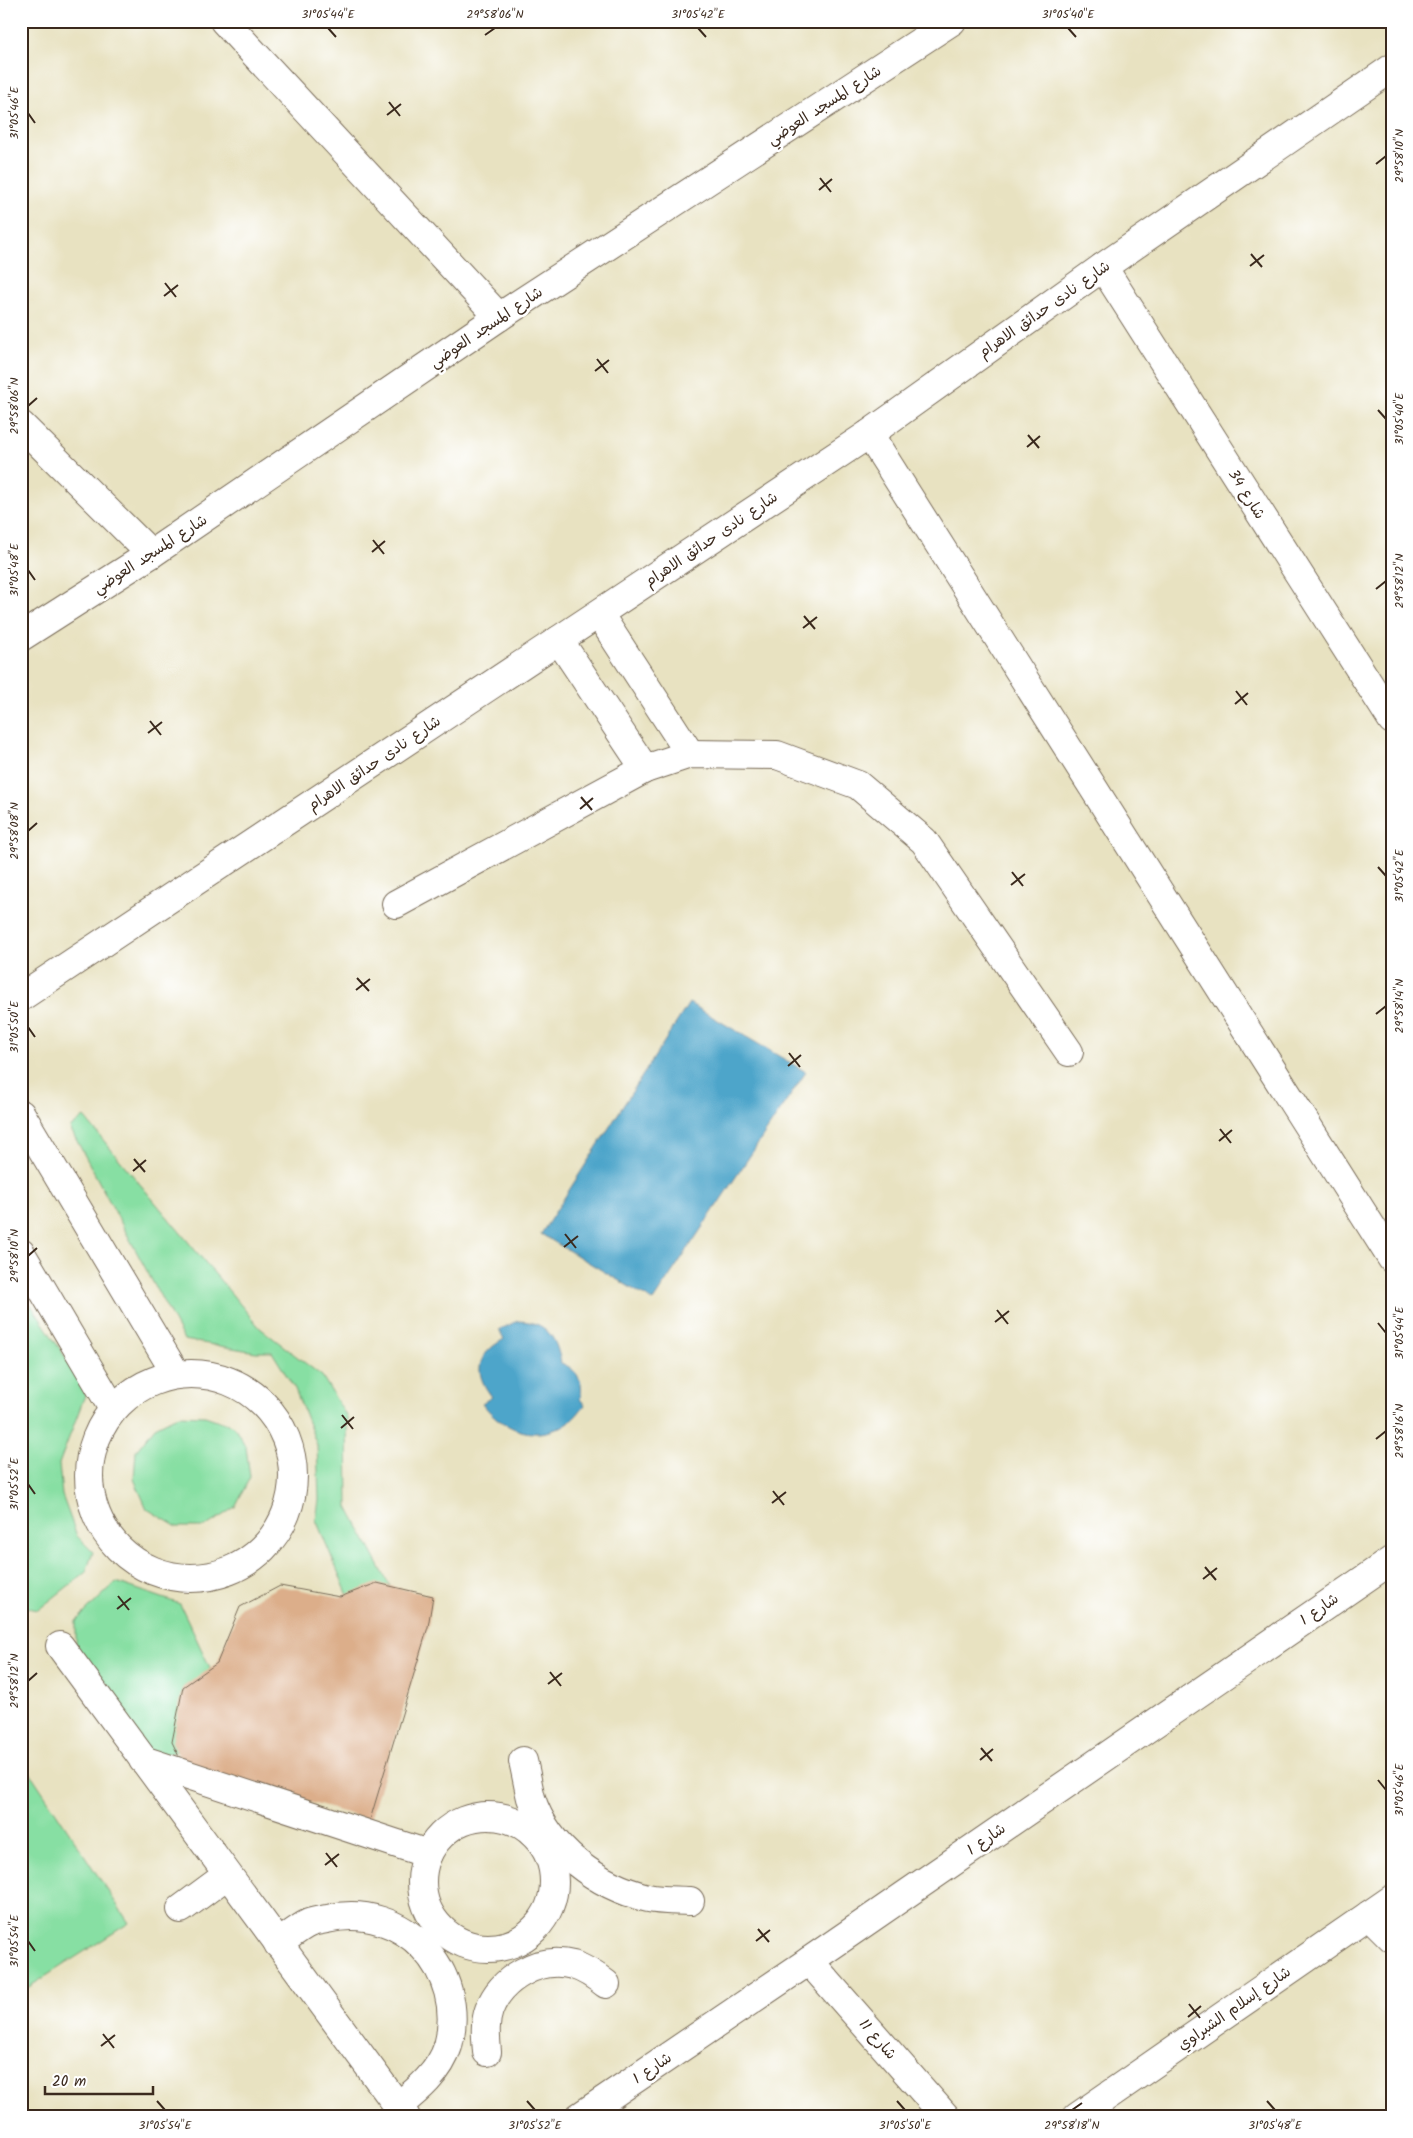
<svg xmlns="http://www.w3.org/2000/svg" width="1413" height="2138" font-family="Kalam,'Playpen Sans Arabic',sans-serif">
	<rect width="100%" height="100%" fill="#fff"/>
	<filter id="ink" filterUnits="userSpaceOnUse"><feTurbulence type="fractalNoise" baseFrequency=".02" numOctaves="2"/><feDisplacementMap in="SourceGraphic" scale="10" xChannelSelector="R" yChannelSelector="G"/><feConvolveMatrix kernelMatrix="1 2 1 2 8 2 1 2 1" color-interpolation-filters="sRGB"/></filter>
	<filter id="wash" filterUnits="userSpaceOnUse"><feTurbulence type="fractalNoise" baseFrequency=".0096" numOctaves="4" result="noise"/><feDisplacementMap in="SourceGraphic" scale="20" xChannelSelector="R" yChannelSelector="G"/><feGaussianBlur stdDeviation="1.12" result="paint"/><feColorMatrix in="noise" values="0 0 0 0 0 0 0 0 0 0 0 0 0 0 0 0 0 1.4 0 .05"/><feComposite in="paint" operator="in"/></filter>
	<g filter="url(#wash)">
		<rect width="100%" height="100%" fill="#e8e2c1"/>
		<g fill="#87dfa3" stroke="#618460">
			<path d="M84,1117L260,1328L322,1376L347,1417L348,1507L392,1590L352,1605L316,1520L319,1500L317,1445L295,1389L272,1352H256L184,1340L70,1128Z"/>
			<path d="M21,1290L87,1390L59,1464L62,1495L77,1536L93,1552L86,1572L38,1610L21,1607Z"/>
			<path d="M179,1415L205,1416L234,1426L246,1447L250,1477L235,1507L205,1527H177L147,1509L134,1479L136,1451L155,1427Z"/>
			<path d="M116,1582L180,1604L214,1676L180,1750L153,1759L76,1667V1621Z"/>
			<path d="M21,1759L129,1923L21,1992Z"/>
		</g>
		<g fill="#4da5ca" stroke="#446874">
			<path d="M689,1003L806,1072L653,1301L541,1234Z"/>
			<path d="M517,1321C546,1321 556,1336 561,1363C577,1369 585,1382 580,1399L585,1405C580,1411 575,1418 569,1422C538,1444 503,1431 482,1403L492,1397C473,1372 476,1355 504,1339L499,1330Z"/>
		</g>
		<g id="blocks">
			<path fill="#dcae8a" d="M377,1583L433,1596L428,1627L370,1820L183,1765L172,1742L183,1687L217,1663L240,1607L280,1586L340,1597Z"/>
		</g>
	</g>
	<g filter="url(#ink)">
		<use href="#blocks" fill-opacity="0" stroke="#786a57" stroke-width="1"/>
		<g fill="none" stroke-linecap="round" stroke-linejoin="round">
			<g stroke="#786a57" stroke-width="30">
				<g id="minor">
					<path d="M224,21L499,317"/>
					<path d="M1103,267L1392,720"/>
					<path d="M21,425L151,554"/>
					<path d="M869,434L1392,1259"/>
					<path d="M599,614L690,754"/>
					<path d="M21,637L151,554L499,317L952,21"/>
					<path d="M559,640L645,769"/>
					<path d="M396,904L645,769L690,754L777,755L858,785L924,841L1069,1052"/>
					<path d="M21,997L869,434L1103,267L1392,68"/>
					<path d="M21,1114L176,1374"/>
					<path d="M21,1253L113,1409"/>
					<circle cx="191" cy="1476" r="102"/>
					<path d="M60,1646L406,2117"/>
					<path d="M143,1760L428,1854"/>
					<path d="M523,1761C526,1773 528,1786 531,1798C548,1850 598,1886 648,1898C661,1901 677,1900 690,1901"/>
					<circle cx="488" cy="1882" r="66"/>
					<path d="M181,1909L227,1875"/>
					<path d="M1369,1915L1392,1938"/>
					<path d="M278,1944C287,1938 298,1928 309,1923C314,1921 322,1920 327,1919C403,1901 468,1971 448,2046C440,2072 418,2090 398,2106"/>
					<path d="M809,1961L946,2117"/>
					<path d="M487,2052C486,2038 484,2024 489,2010C501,1978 539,1956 573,1965C586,1969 596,1976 606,1984"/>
					<path d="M579,2117L809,1961L1392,1560"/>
					<path d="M1077,2117L1392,1899"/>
				</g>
			</g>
			<use href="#minor" stroke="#fff" stroke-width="28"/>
		</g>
	</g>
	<path fill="none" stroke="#3b2a1e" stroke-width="2" d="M328,28L336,37M698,28L706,37M1068,28L1076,37M485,35L495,28M389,102L400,116M28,113L35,123M387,115L401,104M1376,164L1386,156M820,178L831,192M819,190L832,179M1251,254L1262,267M1250,266L1264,255M165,283L176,297M164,296L178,285M597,359L608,373M595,371L609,360M28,406L37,398M1378,410L1386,419M1028,435L1039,448M1027,447L1040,436M373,540L384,554M372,552L385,541M28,570L35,580M1376,589L1386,581M804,616L815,629M803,628L817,617M1236,691L1247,705M1235,704L1248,693M150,721L161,735M148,733L162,722M581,797L592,810M580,809L593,798M28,831L37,823M1378,867L1386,876M1012,872L1023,886M1011,885L1025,874M357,978L369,991M356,990L370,979M1376,1014L1386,1006M28,1027L35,1037M789,1053L800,1067M788,1066L801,1055M1220,1129L1231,1143M1219,1141L1232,1130M134,1159L145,1172M133,1171L146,1160M565,1234L576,1248M564,1247L578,1236M28,1256L37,1248M997,1310L1008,1324M995,1322L1009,1311M1378,1323L1386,1333M342,1415L353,1429M341,1428L354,1417M1376,1439L1386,1431M28,1484L35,1494M773,1491L784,1505M772,1503L786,1492M1205,1567L1216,1580M1203,1579L1217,1568M118,1596L129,1610M117,1609L131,1598M550,1672L561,1686M28,1681L37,1673M548,1684L562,1673M981,1748L992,1761M980,1760L993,1749M1378,1780L1386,1790M326,1853L337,1867M325,1865L339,1854M758,1929L769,1942M28,1941L35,1951M756,1941L770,1930M1189,2004L1200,2018M1188,2017L1201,2006M103,2034L114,2048M101,2046L115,2035M157,2101L165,2110M527,2101L535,2110M897,2101L905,2110M1267,2101L1275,2110M1072,2110L1082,2103"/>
	<g text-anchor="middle" stroke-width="5" stroke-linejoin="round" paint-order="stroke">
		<g font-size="15" fill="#3b2a1e" stroke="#fff">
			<text transform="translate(824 105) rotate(-33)" y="5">شارع المسجد العوضي</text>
			<text transform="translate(1044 309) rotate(-35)" y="5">شارع نادى حدائق الاهرام</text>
			<text transform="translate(486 327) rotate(-34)" y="5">شارع المسجد العوضي</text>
			<text transform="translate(1247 494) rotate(58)" y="5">شارع 34</text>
			<text transform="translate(711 539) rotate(-34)" y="5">شارع نادى حدائق الاهرام</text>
			<text transform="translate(150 554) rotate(-33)" y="5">شارع المسجد العوضي</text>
			<text transform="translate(374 763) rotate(-34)" y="5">شارع نادى حدائق الاهرام</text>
			<text transform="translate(1319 1609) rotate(-35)" y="5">شارع 1</text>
			<text transform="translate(986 1839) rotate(-35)" y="5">شارع 1</text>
			<text transform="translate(1234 2008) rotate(-35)" y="5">شارع إسلام الشبراوي</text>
			<text transform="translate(878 2039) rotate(49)" y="5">شارع 11</text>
			<text transform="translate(652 2068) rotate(-34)" y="5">شارع 1</text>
		</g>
	</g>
	<rect width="1413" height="2138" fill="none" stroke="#fff" stroke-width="55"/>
	<path d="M45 2086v8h108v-8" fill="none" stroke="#3b2a1e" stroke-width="2.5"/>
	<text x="52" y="2086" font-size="15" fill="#3b2a1e" stroke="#ffffff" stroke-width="4" paint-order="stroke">20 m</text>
	<rect x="28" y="28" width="1358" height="2082" fill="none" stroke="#3b2a1e" stroke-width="2"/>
	<g font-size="12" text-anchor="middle" fill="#3b2a1e">
		<text x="328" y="18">31°05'44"E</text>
		<text x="495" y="18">29°58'06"N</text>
		<text x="698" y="18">31°05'42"E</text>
		<text x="1068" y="18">31°05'40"E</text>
		<text transform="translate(14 113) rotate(-90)" y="4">31°05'46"E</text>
		<text transform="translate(1399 156) rotate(-90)" y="4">29°58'10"N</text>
		<text transform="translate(14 406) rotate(-90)" y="4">29°58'06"N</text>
		<text transform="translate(1399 419) rotate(-90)" y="4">31°05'40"E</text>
		<text transform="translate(14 570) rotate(-90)" y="4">31°05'48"E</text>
		<text transform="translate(1399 581) rotate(-90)" y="4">29°58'12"N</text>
		<text transform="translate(14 831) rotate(-90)" y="4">29°58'08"N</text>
		<text transform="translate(1399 876) rotate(-90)" y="4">31°05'42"E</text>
		<text transform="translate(1399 1006) rotate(-90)" y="4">29°58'14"N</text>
		<text transform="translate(14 1027) rotate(-90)" y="4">31°05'50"E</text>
		<text transform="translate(14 1256) rotate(-90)" y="4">29°58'10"N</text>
		<text transform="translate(1399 1333) rotate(-90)" y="4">31°05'44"E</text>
		<text transform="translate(1399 1431) rotate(-90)" y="4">29°58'16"N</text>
		<text transform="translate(14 1484) rotate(-90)" y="4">31°05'52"E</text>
		<text transform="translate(14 1681) rotate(-90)" y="4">29°58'12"N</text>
		<text transform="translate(1399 1790) rotate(-90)" y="4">31°05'46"E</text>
		<text transform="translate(14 1941) rotate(-90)" y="4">31°05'54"E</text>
		<text x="165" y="2129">31°05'54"E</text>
		<text x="535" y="2129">31°05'52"E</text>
		<text x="905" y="2129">31°05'50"E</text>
		<text x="1072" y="2129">29°58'18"N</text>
		<text x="1275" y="2129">31°05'48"E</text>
	</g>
</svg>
